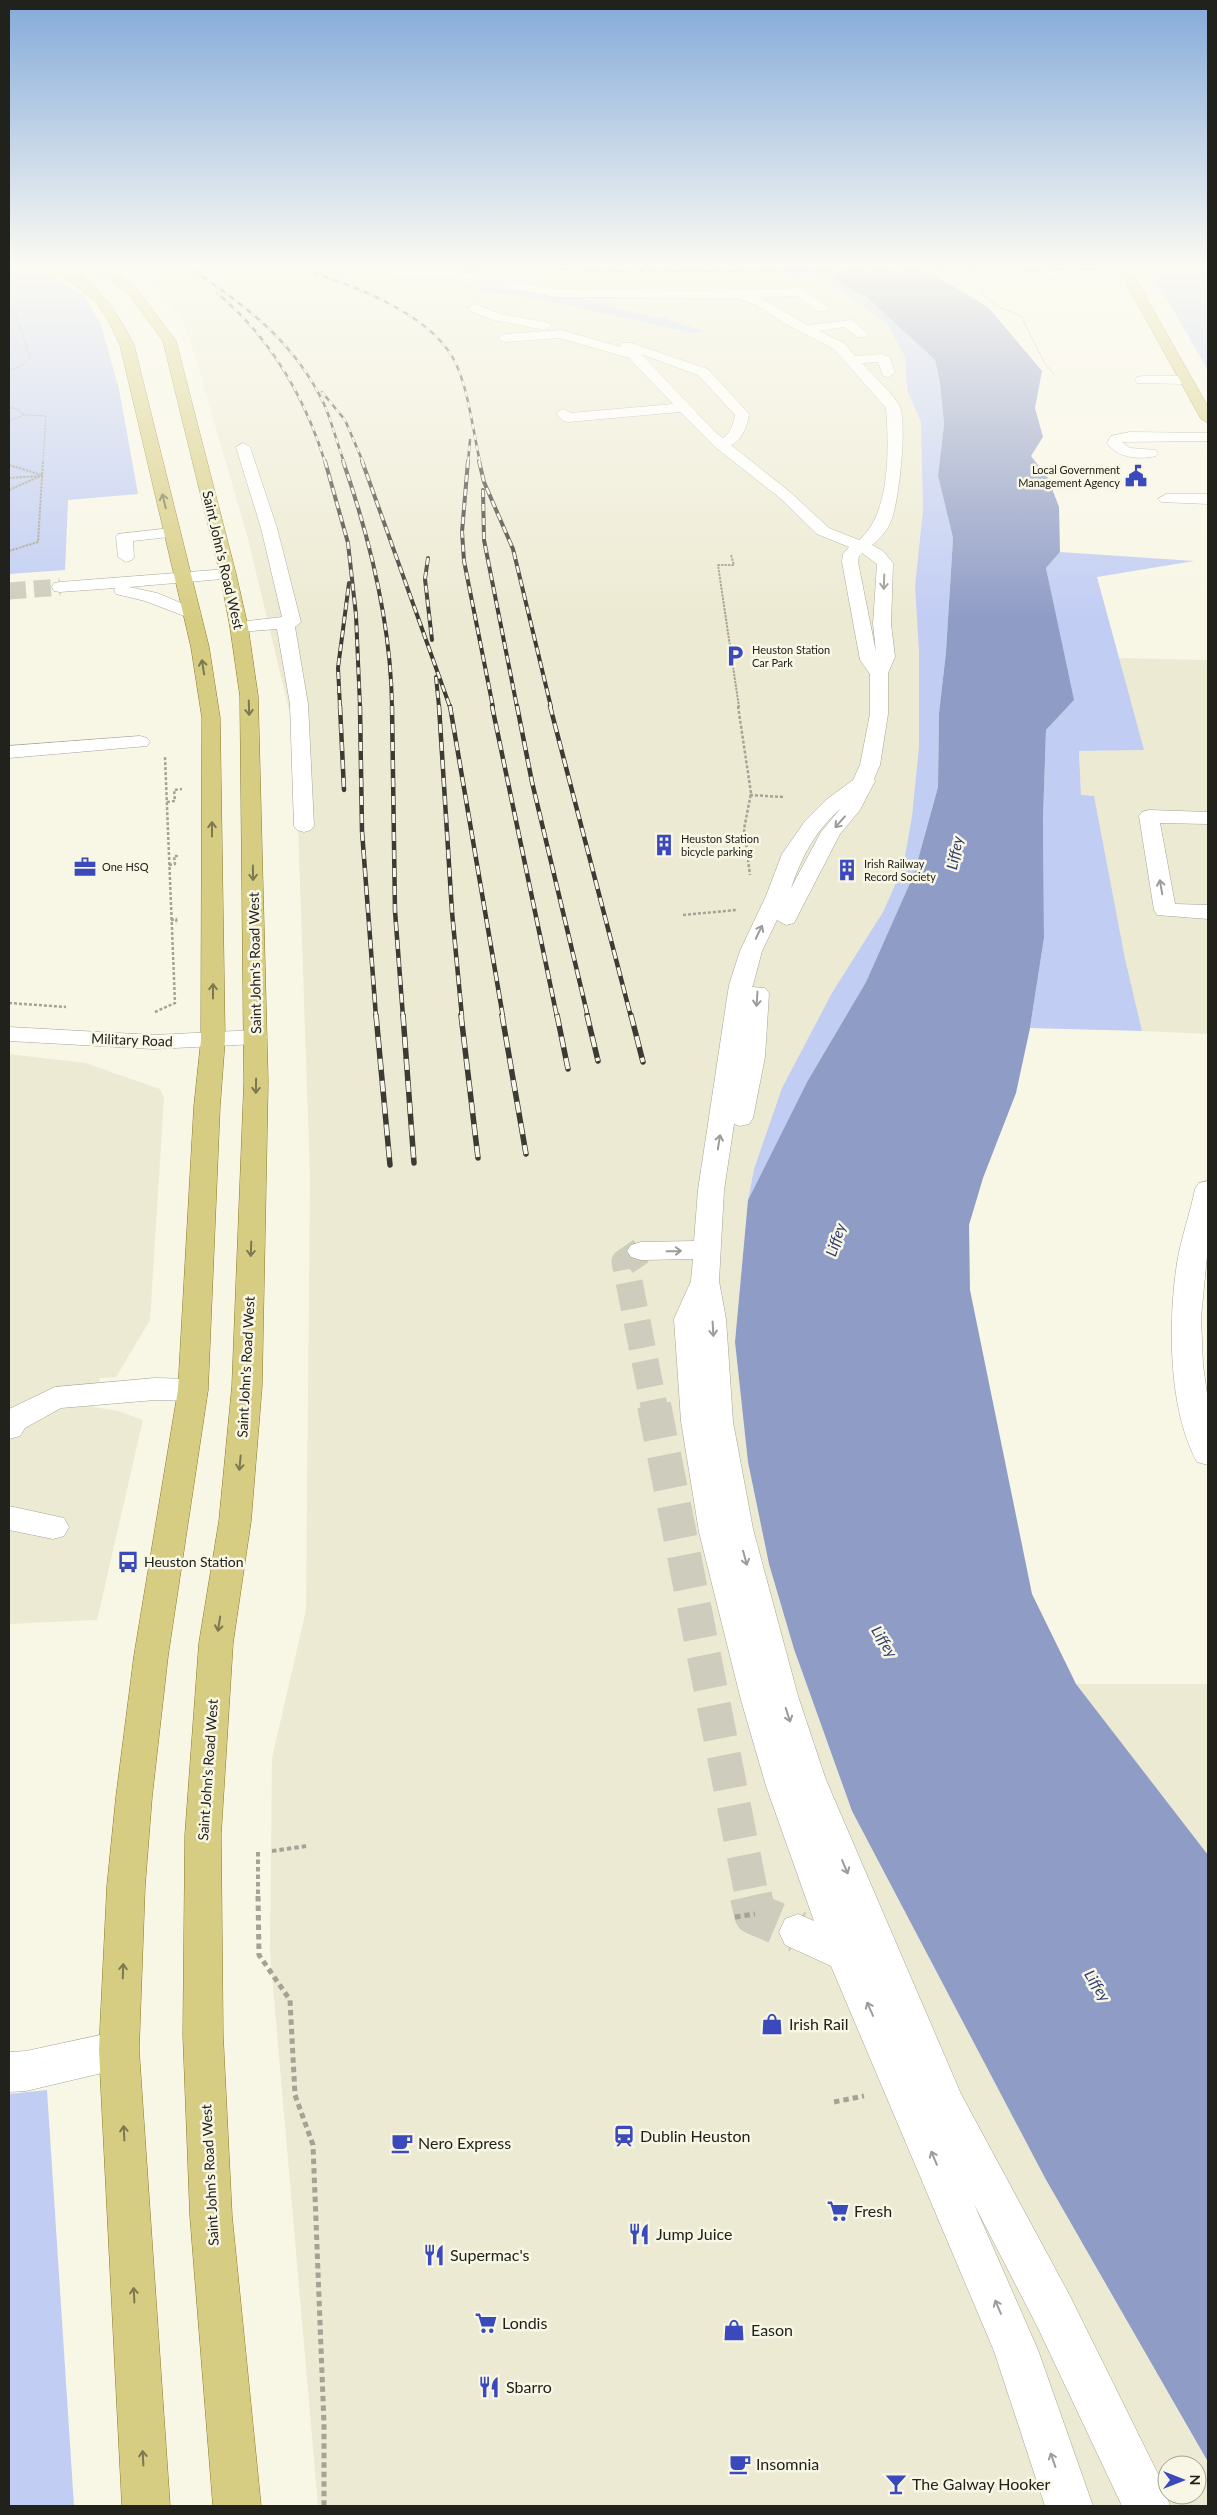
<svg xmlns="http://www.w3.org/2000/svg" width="1217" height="2515" font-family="Lato,sans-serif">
	<rect width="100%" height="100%" fill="#f8f6e5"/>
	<g fill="#edead3" fill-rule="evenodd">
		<path d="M124,267H796L798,274H789L788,279L817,277L869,310L888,326L905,357L907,390L921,422L922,446L923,510L915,586L919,652V746L912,816L903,867L883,912L782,1088L754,1169L748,1200L735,1342L748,1462L769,1564L794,1649L852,1811L1045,2178L1208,2463V2506H318L270,1952L272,1758L306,1610L310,1177L295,735L248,539L191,342L180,315L163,295ZM1167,2465H1197V2495H1167Z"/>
		<path d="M1117,658L1208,660V1034L1142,1031L1081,795L1079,751L1140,750Z"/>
		<path d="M9,1054L85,1063L160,1089L164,1098L150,1320L116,1377L100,1378L93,1407L118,1411L143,1420L97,1620L9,1624Z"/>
		<path d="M1076,1684H1208V1855L1104,1721Z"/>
	</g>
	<g fill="#c1cdf3">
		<path d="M9,267H41L84,296L100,322L119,389L138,494L68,500L65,570L9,574Z"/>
		<path d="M1148,267H1208V370Z"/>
		<path d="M798,272H830L840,283L869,298L935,360L940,383L944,424L938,476L953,538L946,652L939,713L938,787L914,874L866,982L807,1082L748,1200L754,1169L782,1088L832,993L883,912L903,867L912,816L919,746V652L915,586L923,510L921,422L907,390L905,357L888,326L869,310L818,277L787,279L789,274H797Z"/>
		<path d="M379,274L453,280L450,284L454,285L585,296L583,300L652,317L667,318L665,319L703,331L691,333L556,302Z"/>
		<path d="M1060,552L1194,561L1097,577L1144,750L1079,751L1081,795L1094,796L1125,959L1142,1031L1030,1028L1044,938L1043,819L1046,730L1073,701L1046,568Z"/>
		<path d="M47,2090L74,2506H9V2094Z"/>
	</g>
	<path fill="#8f9cc6" d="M824,267H921L988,307L1042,371L1035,408L1043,437L1031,456L1048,478L1059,507L1060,552L1046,568L1074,700L1046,730L1043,819L1044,938L1030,1028L1016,1093L983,1178L969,1225L970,1290L1032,1594L1076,1684L1208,1855V2462L1045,2178L852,1811L794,1649L769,1564L748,1462L735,1342L748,1200L807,1082L866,982L914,874L938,787L939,713L946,652L953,538L938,476L944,424L940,383L935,360L868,298L840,283Z"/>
	<path fill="#f8f6e5" d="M824,267H921L932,272H830Z"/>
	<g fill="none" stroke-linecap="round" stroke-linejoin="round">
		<path stroke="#cdccbd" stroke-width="17" stroke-dasharray="17 8" stroke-linecap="butt" d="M9,591L60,587"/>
		<path stroke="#cdccbd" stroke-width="27" stroke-dasharray="27 13" stroke-linecap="butt" d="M641,1251L625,1262L654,1406"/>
		<path stroke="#cdccbd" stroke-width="34" stroke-dasharray="34 17" stroke-linecap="butt" d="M654,1405L752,1897"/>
		<path stroke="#cdccbd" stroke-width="42" stroke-dasharray="42 21" stroke-linecap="butt" d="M751,1896L755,1914L798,1932"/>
		<g stroke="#a6a495" stroke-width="1">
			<g id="minor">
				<path d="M363,267L505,274L509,275L513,281L556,289L699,291L801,288L826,305L828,308L826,311H818L798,296L759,297L807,325L852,320L868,334L867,337H857L844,327L819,331L844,343L855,356L883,354L890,358L895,373L888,377L883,376L878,362L862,363C870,372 896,397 900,407C907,425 899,503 891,521C887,531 880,539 872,545L883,551L893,563L891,624L895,657L888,673V714L880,765L874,779L875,781L860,810L840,834L794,923L786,925L777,920L762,951L753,985L752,987L765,988L769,993L765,1057L753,1118L749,1124L740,1126L734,1124L724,1190L719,1281L726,1319L733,1422L753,1529L798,1696L826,1780L961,2094L1070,2296L1161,2480L1170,2506H1122L1038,2328L974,2204L1038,2350L1093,2506H1045L994,2351L831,1966L785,1945L779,1932L785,1919L798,1914L814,1921L766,1786L741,1700L699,1532L681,1421L674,1319L691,1281L693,1259L641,1260L631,1257L627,1251L631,1245L641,1242L694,1241L698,1190L729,985L740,951L766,896L782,854L805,821L826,800L853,780L860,765L870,714V674L860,660L842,562L843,554L849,547L817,534L780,498L715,447L680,412L568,422L563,421L556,413L563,409L571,413L673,404L629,358L560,338L504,342L498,338L504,334L561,330L620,347L621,343H631L708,369L749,414C748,424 742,441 731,445L790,492L829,528L859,540C891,514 889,446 886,408L834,349L784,323L757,305L738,298L556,297L504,287L501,281L367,274L361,270ZM641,354L698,375L735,415C734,423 730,434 723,438L715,432ZM862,553L877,564L873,624L876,652L858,562L859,556ZM841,808L821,832L791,888C803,854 814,833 841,808Z"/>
				<path d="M1127,270L1131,271V277L1026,280L1020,276L1026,272Z"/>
				<path d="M474,304L501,314L550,323L551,326L545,330L494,320L470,311L468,308Z"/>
				<path d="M1142,376H1186L1193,380L1186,384L1137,383L1135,380L1137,377Z"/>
				<path d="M1130,432L1208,433V441L1122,442L1130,448L1156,450L1158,453L1156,456C1139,460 1117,458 1107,443L1111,436Z"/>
				<path d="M243,443L250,447L277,528L301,622L295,627L308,704L314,826L311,830L304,832L297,830L294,826L290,704L277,629L239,632L233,631L230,627L233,623L239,622L282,617L261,528L236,447Z"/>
				<path d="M1166,494H1208V504L1161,502L1158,499Z"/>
				<path d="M172,528L180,533L178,536L133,541L134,557L132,560L126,562L118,557L116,537L118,534Z"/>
				<path d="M228,569L234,570L236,574L234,578L129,587L157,593L198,610L201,614L198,618L192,619L145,601L116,594L114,590L115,588L60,592L54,591L52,587L54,583L60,582Z"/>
				<path d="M140,736L147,738L150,742L147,746L9,758V746Z"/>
				<path d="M1149,810L1208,812V824L1160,823L1175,904L1208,905V919L1157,915L1154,910L1139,816L1142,812Z"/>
				<path d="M9,1027L154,1035L256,1030L264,1032L268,1037L264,1042L256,1044L154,1049L9,1041Z"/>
				<path d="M1208,1181V1246L1201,1318L1203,1365L1208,1401V1465L1197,1462C1168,1409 1168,1322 1177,1263C1181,1238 1190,1214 1195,1189L1199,1183Z"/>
				<path d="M155,1378L193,1379L203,1382L208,1390L203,1398L193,1401L155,1400L61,1408L25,1428L20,1436L9,1439V1409L55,1387Z"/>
				<path d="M9,1506L64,1518L69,1527L64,1536L53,1539L9,1530Z"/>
				<path d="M119,2031L133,2036L139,2050L133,2064L119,2069L26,2091L9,2092V2052L26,2051Z"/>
			</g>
		</g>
		<g stroke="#867b28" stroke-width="1">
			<g id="major">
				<path d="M52,267C88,263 120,317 134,345L209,647L220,718L225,1040L220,1106L208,1390L168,1656L152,1797L145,1886L139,2050L170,2506H122L99,2050L107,1886L116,1797L134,1656L178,1390L194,1106L201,1040L202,718L191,647L120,345L107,318L96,302Z"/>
				<path d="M89,267H103L135,286L176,341L236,574L248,627L258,696L268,1082L262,1386L251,1521L233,1643L221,1835L223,2035L232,2216L261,2506H213L190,2216L183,2035L185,1835L199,1643L219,1521L232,1386L244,1082L240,696L230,627L220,574L163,341L127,292Z"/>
				<path d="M1127,270L1133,274L1208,407V423L1201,419L1121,274Z"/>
			</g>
		</g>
		<g stroke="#a4a396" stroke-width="1" stroke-dasharray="2 1" stroke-linecap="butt">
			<path d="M1001,277L990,278L982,284L981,294L1001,308L1021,316L1045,364L1055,375"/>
			<path d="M9,309L15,313L30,356L24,364L9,371"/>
			<path d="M9,408H15L25,415L46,416L43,462"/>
			<path d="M9,421L24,415"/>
		</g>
		<g stroke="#a4a396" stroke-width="2" stroke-dasharray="2.5 1" stroke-linecap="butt">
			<path d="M9,465L42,475"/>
			<path d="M9,478L40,476"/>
			<path d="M9,490L43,475"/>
			<path d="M9,551L38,542L43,461"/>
			<path d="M731,555L734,565H718L739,707"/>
		</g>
		<g stroke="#a4a396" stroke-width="2.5" stroke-dasharray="3 2" stroke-linecap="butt">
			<path d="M738,706L751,793L744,829L750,875"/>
			<path d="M750,795L783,797"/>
			<path d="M167,802L175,801L174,790L182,789"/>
			<path d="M169,865L175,864L174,856H179"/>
			<path d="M683,915L736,910"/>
			<path d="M171,920L176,919L177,924"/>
			<path d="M9,1003L66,1007"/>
			<path d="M155,1012L175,1003L165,757"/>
		</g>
		<g stroke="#a4a396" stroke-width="4" stroke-dasharray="4.5 3" stroke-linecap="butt">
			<path d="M272,1851L307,1846"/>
			<path d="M258,1852V1897"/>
		</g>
		<g stroke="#a4a396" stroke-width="5" stroke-dasharray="5.5 4" stroke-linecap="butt">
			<path d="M258,1896L259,1955L290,2000L295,2095L313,2145L324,2424V2506"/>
			<path d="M735,1917L755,1914"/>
			<path d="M834,2102L864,2096"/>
		</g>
		<use href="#minor" fill="#fff" fill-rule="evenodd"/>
		<use href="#major" fill="#d7cd82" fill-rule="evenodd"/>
		<g stroke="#3b3b34" stroke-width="2.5">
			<g id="rail-far3">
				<path d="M189,267C246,307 293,339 324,404C332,422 337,443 344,462"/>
				<path d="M297,267C346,283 426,310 453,358C468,384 473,432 480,462"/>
				<path d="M425,267L488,270"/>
				<path d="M480,267L627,271L1146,269"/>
				<path d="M217,293C271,338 304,395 325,462"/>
				<path d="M322,392L345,420L363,462"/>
				<path d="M468,462L470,440"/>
			</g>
		</g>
		<g stroke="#3b3b34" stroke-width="4">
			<g id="rail-far2">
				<path d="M325,461L348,543L356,615L360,707"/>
				<path d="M343,461C370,539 391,624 392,707"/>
				<path d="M362,461L450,707"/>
				<path d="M468,461L462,532L464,561L493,707"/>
				<path d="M479,461L484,482L513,549L551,707"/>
				<path d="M483,490L484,540L517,707"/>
				<path d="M428,558L425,579L432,640"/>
				<path d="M436,677L439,707"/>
				<path d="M340,707L338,668L349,583"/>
			</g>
		</g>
		<g stroke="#3b3b34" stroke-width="4.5">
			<g id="rail-far1">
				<path d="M340,706L344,790"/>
				<path d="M360,706L362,831L376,1017"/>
				<path d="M392,706L395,911L403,1017"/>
				<path d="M439,706L452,912L462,1017"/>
				<path d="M450,706L503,1017"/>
				<path d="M492,706L557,1017"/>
				<path d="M517,706L532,782L588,1017"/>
				<path d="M550,706L631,1017"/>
			</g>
		</g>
		<g stroke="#3b3b34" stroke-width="5.5">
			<g id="rail">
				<path d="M376,1015L390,1165"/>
				<path d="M403,1015L414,1163"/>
				<path d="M461,1015L478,1158"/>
				<path d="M502,1015L526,1154"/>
				<path d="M557,1015L568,1069"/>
				<path d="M587,1015L598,1061"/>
				<path d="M631,1015L643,1062"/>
			</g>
		</g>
		<use href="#rail-far3" stroke="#f8f6e5" stroke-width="2" stroke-dasharray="5.5" stroke-linecap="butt"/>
		<use href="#rail-far2" stroke="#f8f6e5" stroke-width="2.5" stroke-dasharray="7" stroke-linecap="butt"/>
		<use href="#rail-far1" stroke="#f8f6e5" stroke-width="3" stroke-dasharray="9" stroke-linecap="butt"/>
		<use href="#rail" stroke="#f8f6e5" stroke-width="4" stroke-dasharray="11" stroke-linecap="butt"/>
		<g stroke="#867b28" stroke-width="14" stroke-linecap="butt">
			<path id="major-bridge" d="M1122,267L1127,274"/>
		</g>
		<use href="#major-bridge" stroke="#d7cd82" stroke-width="13"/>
	</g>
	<defs><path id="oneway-shaft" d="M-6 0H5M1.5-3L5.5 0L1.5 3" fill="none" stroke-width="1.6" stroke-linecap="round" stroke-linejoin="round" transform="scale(1.25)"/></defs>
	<g stroke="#7c784f">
		<use href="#oneway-shaft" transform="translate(164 501) rotate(-104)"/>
		<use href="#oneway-shaft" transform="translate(203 667) rotate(-99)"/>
		<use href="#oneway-shaft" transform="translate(249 708) rotate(88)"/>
		<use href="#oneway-shaft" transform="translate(212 829) rotate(-90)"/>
		<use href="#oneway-shaft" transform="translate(253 873) rotate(89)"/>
		<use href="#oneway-shaft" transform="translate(213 991) rotate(-90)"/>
		<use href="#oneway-shaft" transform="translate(256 1086) rotate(91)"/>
		<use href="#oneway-shaft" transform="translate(251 1249) rotate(92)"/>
		<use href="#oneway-shaft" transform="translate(240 1463) rotate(95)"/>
		<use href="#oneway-shaft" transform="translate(219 1624) rotate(99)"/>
		<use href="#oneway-shaft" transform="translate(123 1971) rotate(-88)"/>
		<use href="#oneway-shaft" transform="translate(124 2133) rotate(-93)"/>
		<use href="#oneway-shaft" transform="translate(134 2295) rotate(-93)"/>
		<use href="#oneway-shaft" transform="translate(143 2458) rotate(-93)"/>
	</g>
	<g stroke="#9c9c99">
		<use href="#oneway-shaft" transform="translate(884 582) rotate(92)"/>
		<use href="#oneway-shaft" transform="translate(840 822) rotate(131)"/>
		<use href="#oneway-shaft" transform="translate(1161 887) rotate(-100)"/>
		<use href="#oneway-shaft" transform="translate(759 932) rotate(-64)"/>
		<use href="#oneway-shaft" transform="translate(757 999) rotate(94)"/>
		<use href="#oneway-shaft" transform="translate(719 1142) rotate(-81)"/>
		<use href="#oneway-shaft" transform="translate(674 1251) rotate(-1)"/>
		<use href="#oneway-shaft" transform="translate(713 1329) rotate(87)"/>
		<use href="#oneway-shaft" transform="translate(745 1558) rotate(75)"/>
		<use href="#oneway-shaft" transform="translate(788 1715) rotate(72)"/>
		<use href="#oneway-shaft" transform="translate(845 1867) rotate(67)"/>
		<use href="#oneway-shaft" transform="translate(870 2009) rotate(-114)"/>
		<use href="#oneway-shaft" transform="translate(934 2158) rotate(-113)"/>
		<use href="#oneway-shaft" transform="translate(998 2307) rotate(-113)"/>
		<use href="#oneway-shaft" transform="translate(1053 2460) rotate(-109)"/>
	</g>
	<linearGradient id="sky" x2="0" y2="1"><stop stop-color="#84aada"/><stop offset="0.43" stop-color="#fcfbf3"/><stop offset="1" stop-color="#fcfbf3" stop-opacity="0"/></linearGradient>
	<rect width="1217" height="619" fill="url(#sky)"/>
	<defs>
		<g id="civic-bare" transform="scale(1.725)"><path d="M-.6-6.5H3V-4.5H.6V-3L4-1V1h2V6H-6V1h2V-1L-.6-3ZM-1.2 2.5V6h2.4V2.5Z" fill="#3a4abd" stroke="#f8f6e5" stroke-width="2.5" paint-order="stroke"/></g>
		<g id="parking-bare" transform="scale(1.725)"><path d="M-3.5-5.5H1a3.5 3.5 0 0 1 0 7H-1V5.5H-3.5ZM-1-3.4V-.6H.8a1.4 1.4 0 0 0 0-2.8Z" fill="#3a4abd" stroke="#f8f6e5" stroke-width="2.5" paint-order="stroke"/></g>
		<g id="building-bare" transform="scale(1.725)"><path d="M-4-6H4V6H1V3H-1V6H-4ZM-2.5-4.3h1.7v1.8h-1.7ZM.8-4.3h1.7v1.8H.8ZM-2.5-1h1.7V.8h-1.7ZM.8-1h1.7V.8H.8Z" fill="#3a4abd" stroke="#f8f6e5" stroke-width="2.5" paint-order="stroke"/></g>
		<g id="office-bare" transform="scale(1.725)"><path d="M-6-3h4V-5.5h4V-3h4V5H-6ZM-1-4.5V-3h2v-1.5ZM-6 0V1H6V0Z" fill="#3a4abd" stroke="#f8f6e5" stroke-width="2.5" paint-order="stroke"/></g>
		<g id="bus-bare" transform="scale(1.725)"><path d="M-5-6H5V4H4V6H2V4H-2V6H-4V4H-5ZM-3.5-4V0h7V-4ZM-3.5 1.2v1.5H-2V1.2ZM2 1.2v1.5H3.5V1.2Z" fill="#3a4abd" stroke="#f8f6e5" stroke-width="2.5" paint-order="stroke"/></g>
		<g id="shop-bare" transform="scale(1.725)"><path d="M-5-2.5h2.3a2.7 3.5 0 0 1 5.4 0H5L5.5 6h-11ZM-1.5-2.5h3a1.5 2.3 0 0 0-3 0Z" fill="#3a4abd" stroke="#f8f6e5" stroke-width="2.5" paint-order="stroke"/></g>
		<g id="station-bare" transform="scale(1.725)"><path d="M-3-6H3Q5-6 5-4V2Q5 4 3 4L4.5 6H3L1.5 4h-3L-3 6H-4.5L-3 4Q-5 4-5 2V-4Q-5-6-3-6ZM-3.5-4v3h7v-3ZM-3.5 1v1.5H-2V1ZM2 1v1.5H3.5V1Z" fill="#3a4abd" stroke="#f8f6e5" stroke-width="2.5" paint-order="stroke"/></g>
		<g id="cafe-bare" transform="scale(1.725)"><path d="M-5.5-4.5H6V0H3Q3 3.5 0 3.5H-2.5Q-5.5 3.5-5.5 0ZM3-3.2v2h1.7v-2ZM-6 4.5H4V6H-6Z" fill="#3a4abd" stroke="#f8f6e5" stroke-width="2.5" paint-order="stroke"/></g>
		<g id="supermarket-bare" transform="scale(1.725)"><path d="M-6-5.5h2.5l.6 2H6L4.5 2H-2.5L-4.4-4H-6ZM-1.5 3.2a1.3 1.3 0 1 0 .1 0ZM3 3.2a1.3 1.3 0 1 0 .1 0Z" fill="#3a4abd" stroke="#f8f6e5" stroke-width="2.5" paint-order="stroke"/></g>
		<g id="restaurant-bare" transform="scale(1.725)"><path d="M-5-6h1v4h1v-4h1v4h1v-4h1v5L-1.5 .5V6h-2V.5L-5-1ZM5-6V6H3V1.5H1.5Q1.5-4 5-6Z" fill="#3a4abd" stroke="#f8f6e5" stroke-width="2.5" paint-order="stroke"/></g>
		<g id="bar-bare" transform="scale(1.725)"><path d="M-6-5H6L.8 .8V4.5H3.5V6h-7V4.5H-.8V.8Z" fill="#3a4abd" stroke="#f8f6e5" stroke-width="2.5" paint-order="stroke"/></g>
	</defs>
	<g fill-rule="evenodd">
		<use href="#civic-bare" x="1136" y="476"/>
		<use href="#parking-bare" x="735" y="656"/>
		<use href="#building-bare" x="664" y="845"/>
		<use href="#office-bare" x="85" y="867"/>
		<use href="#building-bare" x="847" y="870"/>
		<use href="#bus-bare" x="128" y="1562"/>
		<use href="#shop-bare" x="772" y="2024"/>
		<use href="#station-bare" x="624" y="2136"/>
		<use href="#cafe-bare" x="402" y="2143"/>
		<use href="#supermarket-bare" x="838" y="2211"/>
		<use href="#restaurant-bare" x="639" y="2234"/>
		<use href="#restaurant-bare" x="434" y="2255"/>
		<use href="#supermarket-bare" x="486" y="2323"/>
		<use href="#shop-bare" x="734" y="2330"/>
		<use href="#restaurant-bare" x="489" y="2387"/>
		<use href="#cafe-bare" x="740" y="2464"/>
		<use href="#bar-bare" x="896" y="2484"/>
	</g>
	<g text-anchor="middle" stroke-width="5" stroke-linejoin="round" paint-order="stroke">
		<g font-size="11" fill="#22221c" stroke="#f8f6e5" text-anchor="start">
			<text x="1120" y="474" text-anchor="end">Local Government<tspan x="1120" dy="13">Management Agency</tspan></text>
			<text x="752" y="654">Heuston Station<tspan x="752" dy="13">Car Park</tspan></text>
			<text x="681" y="843">Heuston Station<tspan x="681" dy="13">bicycle parking</tspan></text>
			<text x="864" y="868">Irish Railway<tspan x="864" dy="13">Record Society</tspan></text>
			<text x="102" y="871">One HSQ</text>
		</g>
		<g font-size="14" fill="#22221c" stroke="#f8f6e5">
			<text transform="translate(223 560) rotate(77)" y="5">Saint John's Road West</text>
			<text transform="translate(255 963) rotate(-91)" y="5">Saint John's Road West</text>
			<text transform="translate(132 1040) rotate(2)" y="5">Military Road</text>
			<text transform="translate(246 1367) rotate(-87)" y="5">Saint John's Road West</text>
			<text transform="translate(208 1770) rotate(-86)" y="5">Saint John's Road West</text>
			<text transform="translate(210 2175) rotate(-93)" y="5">Saint John's Road West</text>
		</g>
		<g font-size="14" fill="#22221c" stroke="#f8f6e5" text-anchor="start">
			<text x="144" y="1567">Heuston Station</text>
		</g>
		<g font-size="15" font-style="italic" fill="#2d396f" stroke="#f8f6e5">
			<text transform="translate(955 853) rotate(-79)" y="5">Liffey</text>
			<text transform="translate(836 1240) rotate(-72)" y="5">Liffey</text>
			<text transform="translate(884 1642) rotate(58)" y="5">Liffey</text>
			<text transform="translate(1097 1986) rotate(58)" y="5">Liffey</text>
		</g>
		<g font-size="16" fill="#22221c" stroke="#f8f6e5" text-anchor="start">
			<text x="789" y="2030">Irish Rail</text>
			<text x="640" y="2142">Dublin Heuston</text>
			<text x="418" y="2149">Nero Express</text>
			<text x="854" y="2217">Fresh</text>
			<text x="656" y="2240">Jump Juice</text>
			<text x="450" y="2261">Supermac's</text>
			<text x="502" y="2329">Londis</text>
			<text x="751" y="2336">Eason</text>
			<text x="506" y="2393">Sbarro</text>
			<text x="756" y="2470">Insomnia</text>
			<text x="912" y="2490">The Galway Hooker</text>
		</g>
	</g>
	<rect width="1217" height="2515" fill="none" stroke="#22221c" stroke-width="20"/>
	<g transform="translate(1182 2480) rotate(90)"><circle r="24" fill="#f8f6e5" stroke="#a2a195"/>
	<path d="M0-4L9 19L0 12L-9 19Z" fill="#3a4abd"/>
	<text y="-8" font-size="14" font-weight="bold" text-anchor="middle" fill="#22221c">N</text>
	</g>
</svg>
